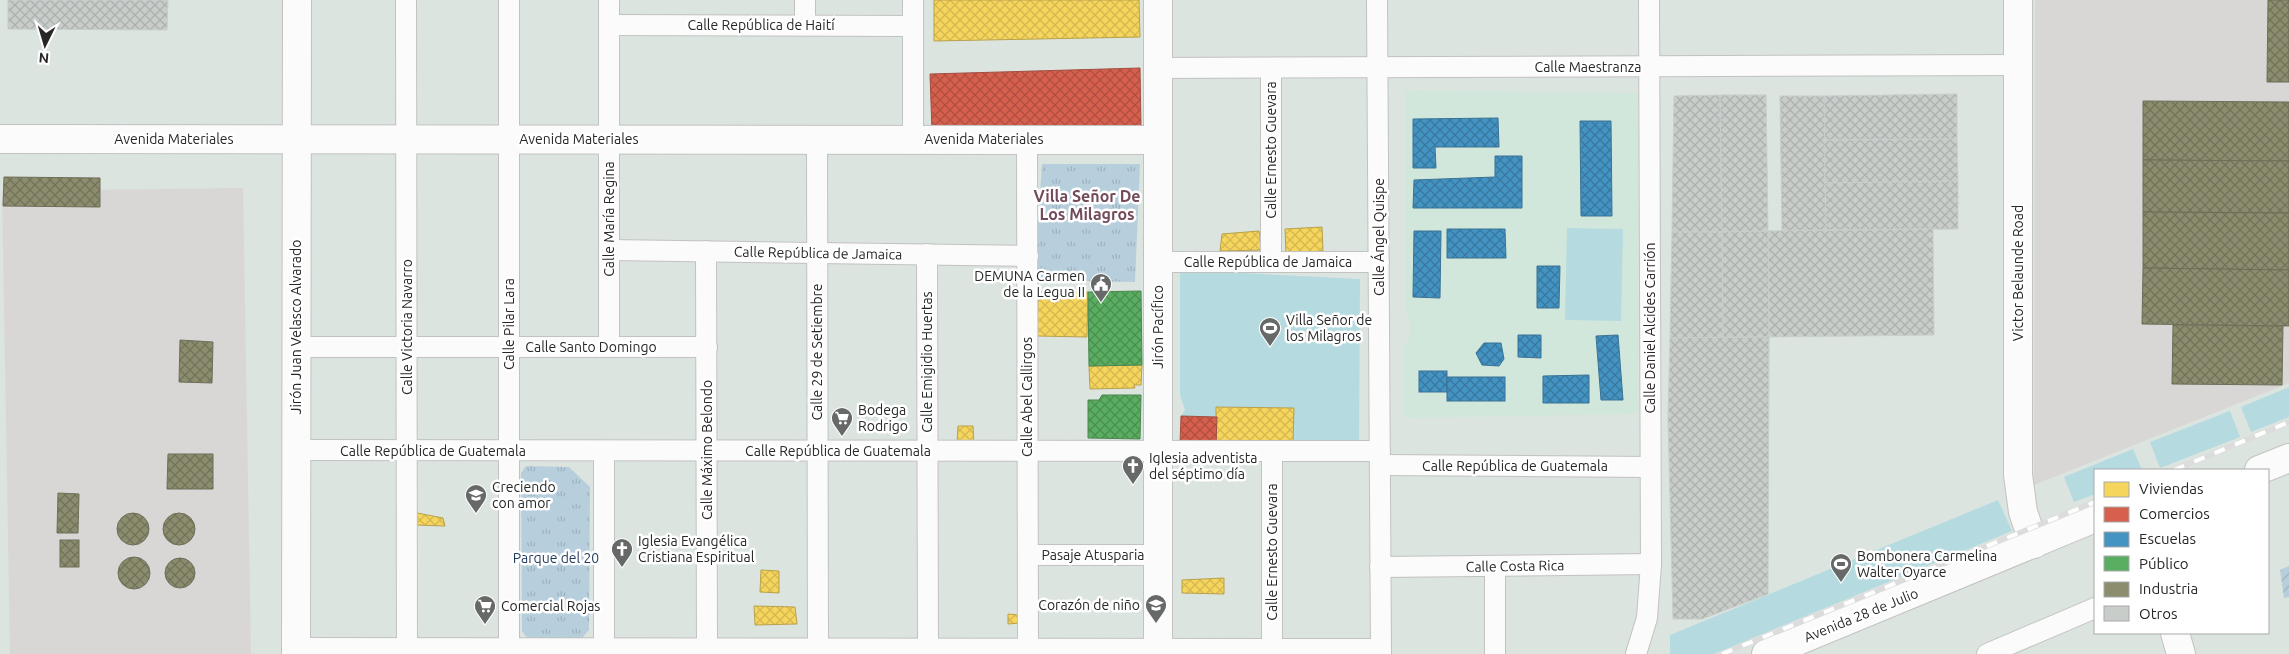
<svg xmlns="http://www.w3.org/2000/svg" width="2289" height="654" font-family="Ubuntu,sans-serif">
	<defs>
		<pattern id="grass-tufts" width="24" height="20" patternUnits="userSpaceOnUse" patternTransform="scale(1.25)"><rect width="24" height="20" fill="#b7cfdd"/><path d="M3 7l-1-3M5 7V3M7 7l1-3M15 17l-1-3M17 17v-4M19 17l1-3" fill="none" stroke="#9db2be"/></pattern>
		<pattern id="garden-furrows" width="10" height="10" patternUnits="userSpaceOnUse" patternTransform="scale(1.25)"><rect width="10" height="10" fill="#b7cfdd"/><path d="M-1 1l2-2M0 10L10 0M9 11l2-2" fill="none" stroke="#9db2be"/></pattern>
		<pattern id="homes-cross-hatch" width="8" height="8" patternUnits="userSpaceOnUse" patternTransform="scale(1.25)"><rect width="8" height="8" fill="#f6d55c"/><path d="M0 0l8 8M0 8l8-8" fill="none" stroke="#d3b750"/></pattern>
		<pattern id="shops-cross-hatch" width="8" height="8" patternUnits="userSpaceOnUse" patternTransform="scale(1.25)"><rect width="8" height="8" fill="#d6604d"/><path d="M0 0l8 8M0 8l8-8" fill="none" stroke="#ae4f40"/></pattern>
		<pattern id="schools-cross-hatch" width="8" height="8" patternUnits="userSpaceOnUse" patternTransform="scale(1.25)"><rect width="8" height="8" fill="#4393c3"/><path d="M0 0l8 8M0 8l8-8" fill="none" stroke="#38789e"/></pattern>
		<pattern id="public-cross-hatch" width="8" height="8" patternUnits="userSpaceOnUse" patternTransform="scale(1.25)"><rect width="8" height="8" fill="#5aae61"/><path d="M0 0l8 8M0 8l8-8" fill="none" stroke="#4a8e50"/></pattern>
		<pattern id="industry-cross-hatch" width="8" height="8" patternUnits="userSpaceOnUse" patternTransform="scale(1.25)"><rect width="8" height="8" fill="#8c8c6e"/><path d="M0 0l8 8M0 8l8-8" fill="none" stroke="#72725a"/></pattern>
		<pattern id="building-cross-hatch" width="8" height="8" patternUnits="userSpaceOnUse" patternTransform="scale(1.25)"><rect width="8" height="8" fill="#c8cdca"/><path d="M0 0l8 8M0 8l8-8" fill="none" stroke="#acb0ae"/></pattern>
	</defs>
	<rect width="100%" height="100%" fill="#dce4df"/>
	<g fill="#d8d7d5">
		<path d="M2035,0H2289V383L2034,485Z"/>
		<path d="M243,188L251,654H10L2,191Z"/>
	</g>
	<path fill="#d2e7db" d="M1405,90L1638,93V414L1403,418L1404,346L1409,340L1410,320L1405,313Z"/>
	<g fill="url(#grass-tufts)">
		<path d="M1042,164H1140L1135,282L1034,280Z"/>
		<path d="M526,466L569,467L590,487L589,630L582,638H527L522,631L521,473Z"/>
	</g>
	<path fill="url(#garden-furrows)" d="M2289,566V597L2284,598L2280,570Z"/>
	<g fill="#b5dbe1">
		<path d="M1567,228L1623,229L1621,321L1565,320Z"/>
		<path d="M1180,270L1360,279L1359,443L1180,444L1181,416L1185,410L1180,395Z"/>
		<path d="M2289,387V417L2251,432L2241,407Z"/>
		<path d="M2230,411L2240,437L2160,468L2150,442Z"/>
		<path d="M2133,449L2142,470H2095V494L2074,502L2064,477Z"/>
		<path d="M1998,500L2012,531L1714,654H1670V635Z"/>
	</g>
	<g fill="url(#homes-cross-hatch)" stroke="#b8a14c">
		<path d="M934,0H1139L1140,37L934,41Z"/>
		<path d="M1322,227L1323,251L1286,253L1285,229Z"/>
		<path d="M1259,231L1262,250L1220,251L1222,234Z"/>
		<path d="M1038,292H1088L1087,337L1037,336Z"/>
		<path d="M1142,365L1141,385H1134L1135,388L1090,389L1089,366Z"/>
		<path d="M1216,407L1294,408L1293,443L1216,445Z"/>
		<path d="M958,426H973L974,445L957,443Z"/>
		<path d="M417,513L443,518L445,526L416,525Z"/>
		<path d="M761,570L779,571V593L760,592Z"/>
		<path d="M1224,578V594L1182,593V580Z"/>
		<path d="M754,606L795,607L797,624L755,625Z"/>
		<path d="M1008,614L1019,615L1020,623L1008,624Z"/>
	</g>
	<g fill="url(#shops-cross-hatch)" stroke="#a24f42">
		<path d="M1140,68L1141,127L932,132L930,74Z"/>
		<path d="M1181,416L1217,417L1216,445L1180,444Z"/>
	</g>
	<g fill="url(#schools-cross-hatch)" stroke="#3b7394">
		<path d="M1498,118L1499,147H1435L1436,168H1413V119Z"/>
		<path d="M1580,121H1611L1612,216H1581Z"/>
		<path d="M1495,156H1522V208H1413L1414,180L1495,177Z"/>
		<path d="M1447,229H1505L1506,258H1447Z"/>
		<path d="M1414,231H1441L1440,298L1413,297Z"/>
		<path d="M1537,266H1560L1559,308H1537Z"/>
		<path d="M1518,335H1541V358L1518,357Z"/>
		<path d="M1618,335L1623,400H1601L1596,336Z"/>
		<path d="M1484,343H1501L1504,359L1499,366L1482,365L1476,353Z"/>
		<rect x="1419" y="371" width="28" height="21"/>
		<path d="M1589,375V403H1543V376Z"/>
		<rect x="1447" y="377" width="58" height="24"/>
	</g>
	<g fill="url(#public-cross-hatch)" stroke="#4b8650">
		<path d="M1141,291L1142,365L1089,366L1088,292Z"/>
		<path d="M1102,395H1141L1140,439L1088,438V400H1099Z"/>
	</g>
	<g fill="url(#industry-cross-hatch)" stroke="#6e6e59">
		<path d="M2268,0H2289V82H2267Z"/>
		<path d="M2143,101L2289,102V161L2143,160Z"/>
		<path d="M2143,160L2289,161V213L2143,212Z"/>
		<path d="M4,177L100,178V207L3,206Z"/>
		<path d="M2143,212L2289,213V270L2143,268Z"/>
		<path d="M2143,268L2289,270V326L2142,324Z"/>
		<path d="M2173,325L2283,326L2282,385L2172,384Z"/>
		<path d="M180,340L213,342L212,383L179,382Z"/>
		<path d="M168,454H213V489H167Z"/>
		<path d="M58,493L79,494L78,533H57Z"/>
		<circle cx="133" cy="529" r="16"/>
		<circle cx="179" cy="529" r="16"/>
		<rect x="60" y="540" width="19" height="27"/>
		<circle cx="134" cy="573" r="16"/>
		<circle cx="180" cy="573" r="15"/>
	</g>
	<g fill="url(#building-cross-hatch)" stroke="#c8cfcb">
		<path d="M8,0H168L167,30L8,29Z"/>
		<path d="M1957,94V139L1824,140V96Z"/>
		<path d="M1720,95L1722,232H1672L1674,96Z"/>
		<path d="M1720,95H1766L1768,231L1722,232Z"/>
		<path d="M1780,96H1824L1826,230L1782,231Z"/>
		<path d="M1957,139L1958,181L1825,183L1824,140Z"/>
		<path d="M1958,181V229L1826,230L1825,183Z"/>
		<path d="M1933,229L1934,335L1769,337L1768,231Z"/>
		<path d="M1768,231L1769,337H1723L1722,232Z"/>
		<path d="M1672,232H1722L1723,337L1670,338Z"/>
		<path d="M1769,337L1768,594L1702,619H1673L1668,418L1670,338Z"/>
	</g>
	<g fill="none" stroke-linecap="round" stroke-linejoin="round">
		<g stroke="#c2c2c1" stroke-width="22">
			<g id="street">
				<path d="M406,0L407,654"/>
				<path d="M509,0V648"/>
				<path d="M1377,0L1381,654"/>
				<path d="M609,25L913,26"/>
				<path d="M805,25V0"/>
				<path d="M1158,68L2018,65"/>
				<path d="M1271,68V262"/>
				<path d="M817,139L818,654"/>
				<path d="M913,139V0"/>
				<path d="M1027,139L1028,654"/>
				<path d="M609,250L1028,256"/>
				<path d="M706,251L707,648"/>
				<path d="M927,254L928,649"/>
				<path d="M1158,262H1379"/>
				<path d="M296,347H707"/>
				<path d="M609,347V0"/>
				<path d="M296,450L1380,451"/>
				<path d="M604,451V654"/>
				<path d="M1380,465L1650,467"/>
				<path d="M1028,555H1158"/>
				<path d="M1380,567L1651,564"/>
				<path d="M296,648L1381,649"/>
				<path d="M1272,654V451"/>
				<path d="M1495,654V566"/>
				<path d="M1636,654L1647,618L1651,564L1649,0"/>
				<path d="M1987,654L2095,608"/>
			</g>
		</g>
		<g stroke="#c2c2c1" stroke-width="30">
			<g id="secondary">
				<path d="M1158,0V654"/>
				<path d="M2018,0V475L2023,512L2034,544"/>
				<path d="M0,139L1158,140"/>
				<path d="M2259,470L2289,458"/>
				<path d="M2175,633L2181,654"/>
				<path d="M296,654L297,0"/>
				<path d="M1766,654L2095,518"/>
			</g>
		</g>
		<use href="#street" stroke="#fafbfa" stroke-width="20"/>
		<use href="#secondary" stroke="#fafbfa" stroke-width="28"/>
		<g stroke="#dddcdc" stroke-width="5.5">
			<g id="rail">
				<path d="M2174,470L2289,422"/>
				<path d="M1722,654L2095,502"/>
			</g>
		</g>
		<use href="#rail" stroke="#fff" stroke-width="4" stroke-dasharray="11" stroke-linecap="butt"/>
	</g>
	<defs>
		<g id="civic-pin" transform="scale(1.125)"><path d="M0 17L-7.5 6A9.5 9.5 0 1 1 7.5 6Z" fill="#666967" stroke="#fff"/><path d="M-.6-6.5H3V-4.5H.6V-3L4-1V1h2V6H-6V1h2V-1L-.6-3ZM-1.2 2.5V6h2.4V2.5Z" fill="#fff"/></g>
		<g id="stadium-pin" transform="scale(1.125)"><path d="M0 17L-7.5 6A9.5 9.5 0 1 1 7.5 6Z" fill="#666967" stroke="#fff"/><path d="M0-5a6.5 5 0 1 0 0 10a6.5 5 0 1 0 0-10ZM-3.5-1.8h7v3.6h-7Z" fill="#fff"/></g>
		<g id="supermarket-pin" transform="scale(1.125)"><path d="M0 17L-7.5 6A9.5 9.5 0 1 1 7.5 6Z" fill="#666967" stroke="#fff"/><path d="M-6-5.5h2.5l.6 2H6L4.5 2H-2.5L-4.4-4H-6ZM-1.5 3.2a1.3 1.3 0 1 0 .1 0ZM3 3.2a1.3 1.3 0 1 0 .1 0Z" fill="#fff"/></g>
		<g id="church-pin" transform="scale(1.125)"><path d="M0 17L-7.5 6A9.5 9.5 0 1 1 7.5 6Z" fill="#666967" stroke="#fff"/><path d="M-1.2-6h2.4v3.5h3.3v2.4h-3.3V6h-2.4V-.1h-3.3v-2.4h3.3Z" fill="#fff"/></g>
		<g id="school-pin" transform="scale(1.125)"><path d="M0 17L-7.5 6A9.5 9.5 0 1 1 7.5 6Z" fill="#666967" stroke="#fff"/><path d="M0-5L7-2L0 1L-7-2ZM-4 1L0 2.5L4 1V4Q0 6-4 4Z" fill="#fff"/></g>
	</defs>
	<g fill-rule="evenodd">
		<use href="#civic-pin" x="1101" y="284"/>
		<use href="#stadium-pin" x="1270" y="328"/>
		<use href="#supermarket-pin" x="842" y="418"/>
		<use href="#church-pin" x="1133" y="466"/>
		<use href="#school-pin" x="476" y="495"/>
		<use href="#church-pin" x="622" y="549"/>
		<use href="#stadium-pin" x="1841" y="564"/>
		<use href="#school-pin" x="1156" y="605"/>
		<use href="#supermarket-pin" x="485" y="606"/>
	</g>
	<g text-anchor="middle" stroke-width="5" stroke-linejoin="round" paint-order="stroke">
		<g font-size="14" fill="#272727" stroke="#fff">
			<text x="761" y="30">Calle República de Haití</text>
			<text x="1588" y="72">Calle Maestranza</text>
			<text x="174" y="144">Avenida Materiales</text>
			<text x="579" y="144">Avenida Materiales</text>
			<text x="984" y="144">Avenida Materiales</text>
			<text transform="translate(1271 150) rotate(-90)" y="5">Calle Ernesto Guevara</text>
			<text transform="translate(609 219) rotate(-90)" y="5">Calle María Regina</text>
			<text transform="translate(1379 237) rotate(-90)" y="5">Calle Ángel Quispe</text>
			<text transform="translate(818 253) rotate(1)" y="5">Calle República de Jamaica</text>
			<text x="1268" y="267">Calle República de Jamaica</text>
			<text transform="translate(2018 273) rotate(-90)" y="5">Victor Belaunde Road</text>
			<text transform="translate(509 324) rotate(-90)" y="5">Calle Pilar Lara</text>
			<text transform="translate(296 327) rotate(-90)" y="5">Jirón Juan Velasco Alvarado</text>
			<text transform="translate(407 327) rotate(-90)" y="5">Calle Victoria Navarro</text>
			<text transform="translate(1158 327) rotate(-90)" y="5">Jirón Pacífico</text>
			<text transform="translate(1650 328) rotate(-90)" y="5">Calle Daniel Alcides Carrión</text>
			<text x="591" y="352">Calle Santo Domingo</text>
			<text transform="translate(817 352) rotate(-90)" y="5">Calle 29 de Setiembre</text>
			<text transform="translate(927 362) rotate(-90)" y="5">Calle Emigidio Huertas</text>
			<text transform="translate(1027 397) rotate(-90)" y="5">Calle Abel Callirgos</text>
			<text transform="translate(707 450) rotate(-90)" y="5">Calle Máximo Belondo</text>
			<text x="433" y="456">Calle República de Guatemala</text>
			<text x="838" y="456">Calle República de Guatemala</text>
			<text x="1515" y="471">Calle República de Guatemala</text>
			<text transform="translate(1272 552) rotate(-90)" y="5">Calle Ernesto Guevara</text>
			<text x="1093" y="560">Pasaje Atusparia</text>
			<text transform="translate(1515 566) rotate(-1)" y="5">Calle Costa Rica</text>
			<text transform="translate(1861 615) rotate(-22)" y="5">Avenida 28 de Julio</text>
		</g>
		<g font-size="14" fill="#272727" stroke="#fff" text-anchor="start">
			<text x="1085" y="281" text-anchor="end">DEMUNA Carmen<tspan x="1085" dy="16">de la Legua II</tspan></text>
			<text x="1286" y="325">Villa Señor de<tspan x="1286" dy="16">los Milagros</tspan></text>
			<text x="858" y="415">Bodega<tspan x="858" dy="16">Rodrigo</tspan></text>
			<text x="1149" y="463">Iglesia adventista<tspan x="1149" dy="16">del séptimo día</tspan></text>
			<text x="492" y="492">Creciendo<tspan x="492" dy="16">con amor</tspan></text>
			<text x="638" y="546">Iglesia Evangélica<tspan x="638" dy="16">Cristiana Espiritual</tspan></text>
			<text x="1857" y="561">Bombonera Carmelina<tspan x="1857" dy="16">Walter Oyarce</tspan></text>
			<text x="1140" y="610" text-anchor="end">Corazón de niño</text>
			<text x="501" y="611">Comercial Rojas</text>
		</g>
		<g font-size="14" fill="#1e395c" stroke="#fff">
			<text x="556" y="563">Parque del 20</text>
		</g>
		<g font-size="16" font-weight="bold" fill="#734b5b" stroke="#fff">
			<text x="1087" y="202">Villa Señor De<tspan x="1087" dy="18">Los Milagros</tspan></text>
		</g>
	</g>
	<rect x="2094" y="469" width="175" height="165" fill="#ffffff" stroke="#a9a9a9"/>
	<rect x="2104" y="482" width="25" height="15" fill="#f6d55c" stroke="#a9a9a9"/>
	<text x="2139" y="494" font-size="15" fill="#272727">Viviendas</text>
	<rect x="2104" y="507" width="25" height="15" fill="#d6604d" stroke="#a9a9a9"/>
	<text x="2139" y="519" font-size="15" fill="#272727">Comercios</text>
	<rect x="2104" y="532" width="25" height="15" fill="#4393c3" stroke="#a9a9a9"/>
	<text x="2139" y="544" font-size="15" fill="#272727">Escuelas</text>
	<rect x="2104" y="556" width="25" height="15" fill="#5aae61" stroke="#a9a9a9"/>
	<text x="2139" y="569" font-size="15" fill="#272727">Público</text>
	<rect x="2104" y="582" width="25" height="15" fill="#8c8c6e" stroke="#a9a9a9"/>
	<text x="2139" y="594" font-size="15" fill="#272727">Industria</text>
	<rect x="2104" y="606" width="25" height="15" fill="#c8cdca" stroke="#a9a9a9"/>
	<text x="2139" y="619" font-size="15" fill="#272727">Otros</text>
	<g transform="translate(45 45) rotate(185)" stroke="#ffffff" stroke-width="4" paint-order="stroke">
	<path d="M0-4L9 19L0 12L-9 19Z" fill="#272727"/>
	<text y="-8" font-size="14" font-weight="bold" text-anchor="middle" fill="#272727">N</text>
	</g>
</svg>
